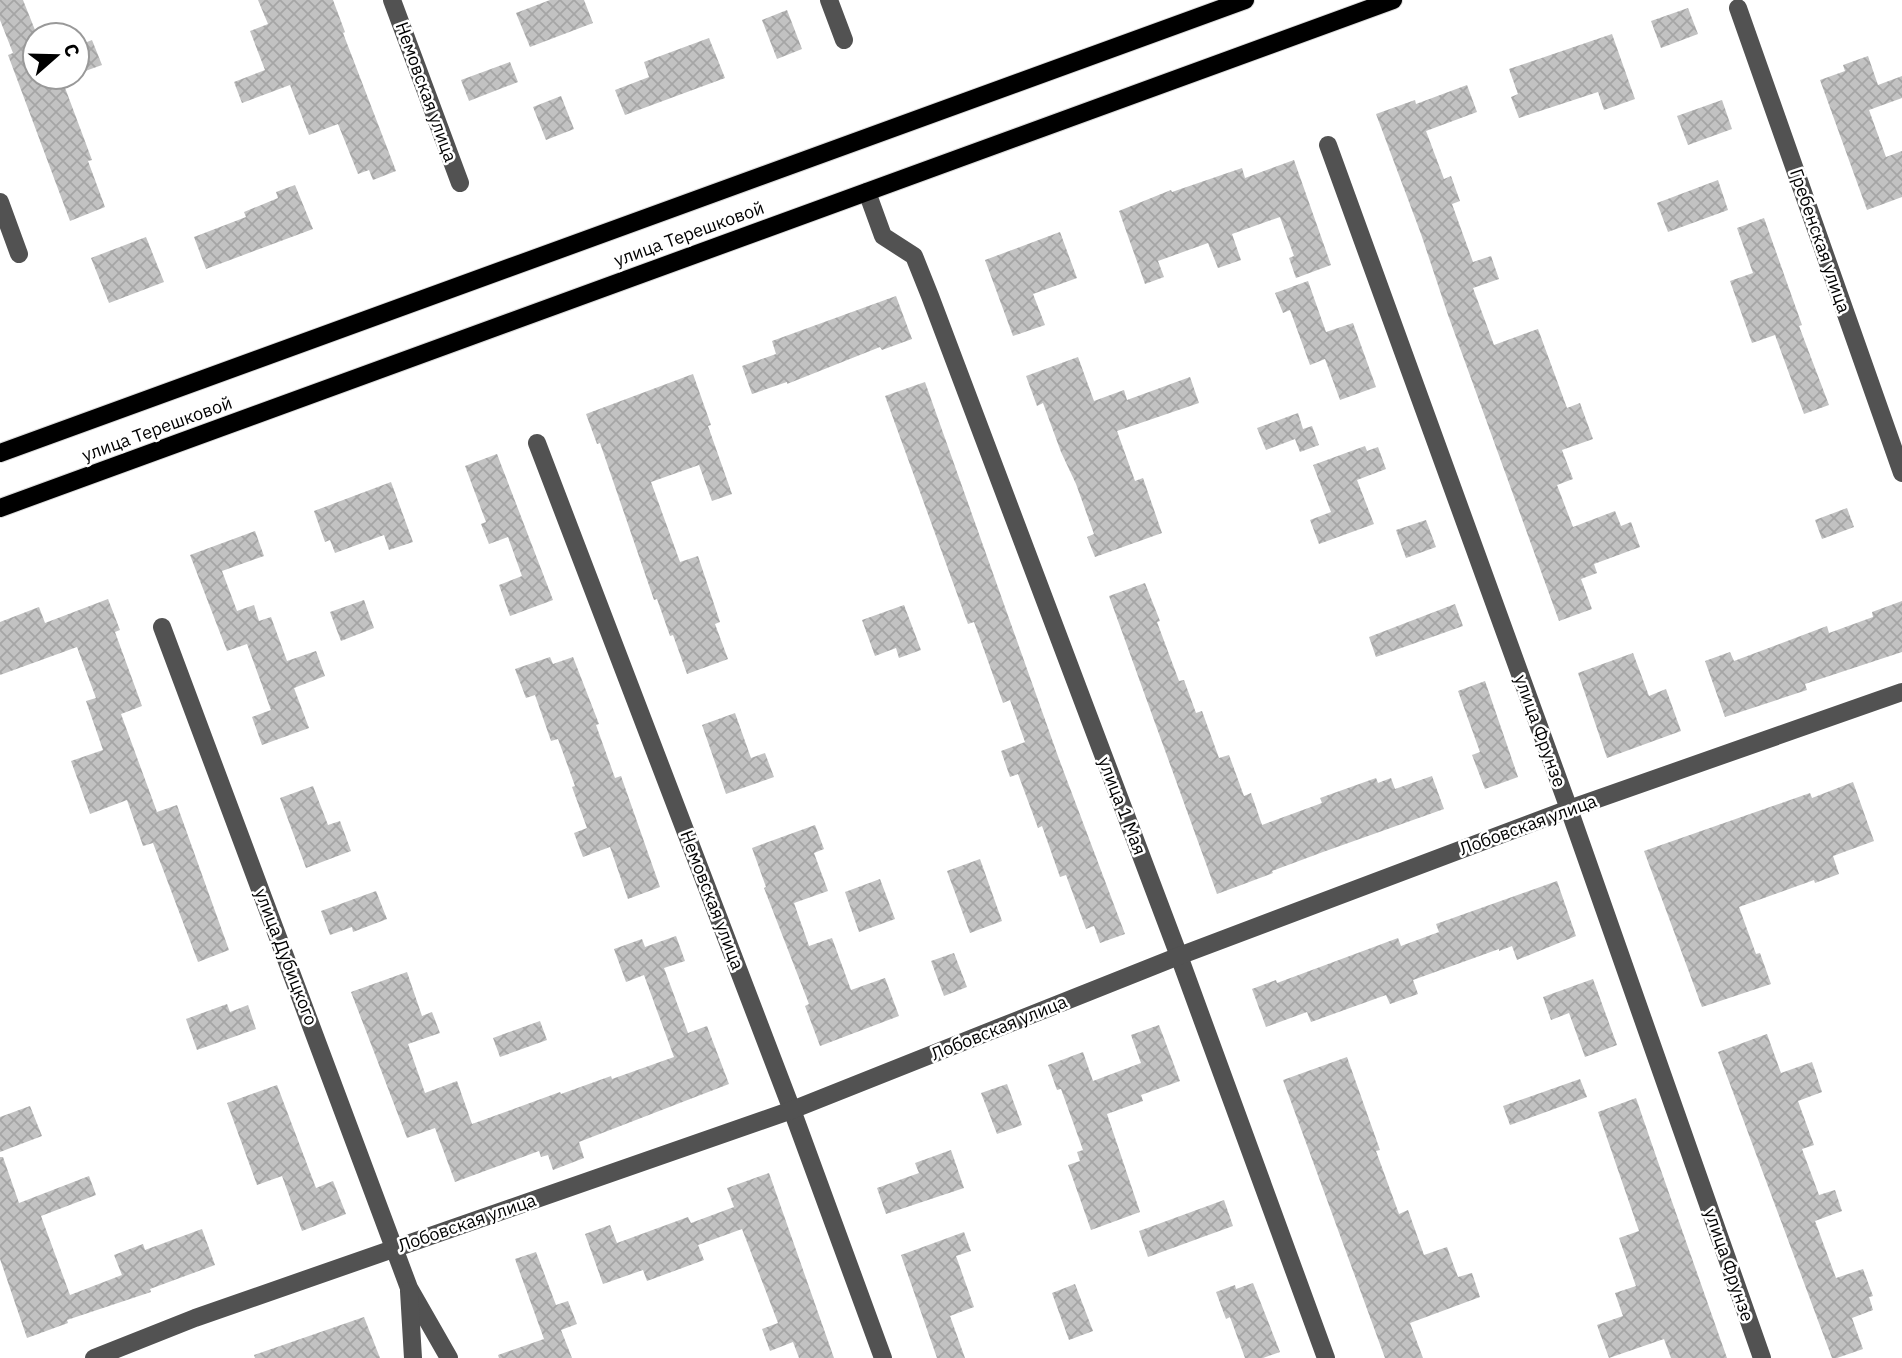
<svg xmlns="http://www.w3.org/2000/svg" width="1902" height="1358" font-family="'IBM Plex Sans',sans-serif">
	<defs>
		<pattern id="building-cross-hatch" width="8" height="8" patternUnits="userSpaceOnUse" patternTransform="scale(1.75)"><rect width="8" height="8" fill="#c2c2c2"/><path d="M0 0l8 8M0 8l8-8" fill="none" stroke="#a5a5a5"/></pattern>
	</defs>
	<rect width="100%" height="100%" fill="#fff"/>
	<g fill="url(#building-cross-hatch)">
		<path d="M0,0H23L35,30V77H61L92,160L88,161L105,207L70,221L8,55L13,53L0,20Z"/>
		<path d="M258,0H333L345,32L343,33L396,171L373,180L369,170L358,174L338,124L309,135L290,85L242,103L234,82L265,70L250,31L268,24Z"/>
		<path d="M550,0H584L593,23L530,47L516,13Z"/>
		<path d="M1688,8L1698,34L1661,48L1651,21Z"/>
		<path d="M787,10L802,49L777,59L762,20Z"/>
		<path d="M1612,34L1635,99L1604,110L1598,92L1519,118L1511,97L1518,94L1509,69Z"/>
		<path d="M709,38L725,78L625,115L615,90L649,77L644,62Z"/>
		<path d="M92,40L102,65L77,74V46Z"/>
		<path d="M1868,56L1878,85L1902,76V98L1869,110L1886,157L1902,151V197L1867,210L1820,80L1845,71L1843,65Z"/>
		<path d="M510,62L518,82L469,101L461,80Z"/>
		<path d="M1467,85L1477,112L1426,131L1444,179L1451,176L1460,201L1452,204L1473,262L1491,256L1499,279L1473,288L1494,345L1538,329L1567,408L1580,403L1593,439L1562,450L1573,479L1557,485L1573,527L1615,511L1621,526L1631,522L1640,547L1594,564L1597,573L1581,579L1592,609L1559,621L1448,315L1421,234L1376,114L1415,100L1416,104Z"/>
		<path d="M561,96L574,129L546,140L533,107Z"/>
		<path d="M1722,100L1732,129L1688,145L1677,116Z"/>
		<path d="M1294,160L1331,265L1296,278L1289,258L1294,256L1280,217L1232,234L1241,260L1218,268L1208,243L1158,261L1164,277L1145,284L1119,211L1171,190L1172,192L1242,168L1245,178Z"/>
		<path d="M1718,180L1728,210L1668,232L1657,203Z"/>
		<path d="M295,185L313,229L206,269L194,237L246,217L244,212L278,198L276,192Z"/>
		<path d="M1764,218L1802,325L1799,326L1829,405L1804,414L1775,335L1752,343L1730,281L1753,273L1737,228Z"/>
		<path d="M1060,232L1077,278L1033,294L1045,325L1013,336L985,260Z"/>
		<path d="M146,237L164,282L109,303L91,258Z"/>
		<path d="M1308,281L1326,332L1353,323L1376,387L1340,400L1325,359L1310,365L1290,310L1283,313L1275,293Z"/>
		<path d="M896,296L912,339L882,350L880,347L787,384V382L752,394L742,366L776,354L772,341Z"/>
		<path d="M1078,357L1094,401L1124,390L1127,400L1190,377L1199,403L1117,431L1135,481L1143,478L1162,533L1095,557L1087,537L1094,534L1076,484L1061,452L1043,403L1037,406L1026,376Z"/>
		<path d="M693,374L711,425L708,426L732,494L712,501L699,465L651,482L680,562L698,556L720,622L715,624L728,659L687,674L673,635L670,636L657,599L654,600L600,443L597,444L586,414Z"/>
		<path d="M925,382L1059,759L1125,934L1100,943L1094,926L1086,929L1066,875L1060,877L1042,826L1038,828L1018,774L1010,777L1001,751L1025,742L1010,700L1003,703L974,622L968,624L885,396Z"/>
		<path d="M1298,413L1303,429L1312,426L1319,445L1300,452L1295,439L1266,450L1257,428Z"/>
		<path d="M1365,446L1367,451L1378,447L1386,469L1357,480L1374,524L1319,544L1310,520L1331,512L1313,465Z"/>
		<path d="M497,454L553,600L510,616L499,585L522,576L508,537L489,544L481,524L486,522L465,466Z"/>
		<path d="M391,482L413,542L389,550L384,535L335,553L330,540L325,542L314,511Z"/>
		<path d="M1847,508L1854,527L1822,539L1815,520Z"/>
		<path d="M1426,520L1436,547L1406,558L1396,530Z"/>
		<path d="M255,531L264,556L222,571L237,611L254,605L259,621L271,617L287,661L316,651L325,676L294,688L309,728L262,745L252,717L271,710L247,644L227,651L190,555Z"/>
		<path d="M1145,583L1160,621L1157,622L1179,681L1184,680L1196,713L1202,711L1219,758L1229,755L1244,796L1251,793L1262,825L1322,803L1320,798L1376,778L1378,783L1391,778L1395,789L1432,776L1444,809L1323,852L1272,871L1273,873L1217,894L1109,596Z"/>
		<path d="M108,599L120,630L115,632L142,706L121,714L157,812L177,805L229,950L198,962L153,843L143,846L127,800L90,814L71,761L103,750L86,701L96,698L77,647L0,675V622L39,607L45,623Z"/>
		<path d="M364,600L374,628L341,641L330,612Z"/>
		<path d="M1902,601V652L1805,684L1807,690L1725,717L1705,661L1730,652L1734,661L1827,626L1829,633L1873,617L1872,612Z"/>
		<path d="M1455,604L1463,626L1376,657L1369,637Z"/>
		<path d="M904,605L921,650L899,658L896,648L875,656L862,620Z"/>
		<path d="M1633,653L1649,696L1666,689L1681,731L1607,758L1578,673Z"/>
		<path d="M550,657L553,664L573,657L599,724L596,725L615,778L621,776L660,887L628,899L610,847L583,857L574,833L587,828L572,787L575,786L558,739L551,741L535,695L526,698L515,669Z"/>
		<path d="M1485,681L1518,777L1485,789L1472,755L1480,752L1458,691Z"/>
		<path d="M735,713L751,758L765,753L774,777L726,794L702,725Z"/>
		<path d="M1853,782L1874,841L1833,856L1839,874L1815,883L1814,880L1739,907L1756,954L1760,953L1771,984L1702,1007L1644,851L1810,793L1812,798Z"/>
		<path d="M313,786L328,825L340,821L351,851L306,868L280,798Z"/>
		<path d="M815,825L824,849L814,853L828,891L794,903L809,946L832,938L851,990L885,978L899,1016L820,1046L805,1006L809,1004L764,888L766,887L752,848Z"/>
		<path d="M980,859L1002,921L970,933L947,871Z"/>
		<path d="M880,879L895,919L859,932L845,892Z"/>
		<path d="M1557,881L1576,936L1517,960L1512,946L1499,951V949L1413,980L1418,994L1390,1004L1386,995L1311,1022L1307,1012L1266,1027L1252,989L1276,980L1277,983L1398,938L1401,946L1439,932L1436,924Z"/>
		<path d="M376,891L387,919L353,932L352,927L330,935L321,911Z"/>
		<path d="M676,936L685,961L664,968L688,1033L707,1026L729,1084L579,1142L584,1158L553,1170L548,1155L541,1157L539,1151L455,1182L435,1128L407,1138L351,992L407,972L422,1016L432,1012L440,1033L408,1044L425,1093L457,1081L472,1124L560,1092L561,1094L611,1076L612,1079L674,1057L644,975L626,982L614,949L642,939L645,947Z"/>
		<path d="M954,953L967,987L944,996L931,961Z"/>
		<path d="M1593,979L1617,1045L1585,1057L1569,1013L1551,1020L1543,997Z"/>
		<path d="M227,1004L230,1012L248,1005L256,1029L197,1050L186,1019Z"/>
		<path d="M540,1021L547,1040L500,1057L493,1038Z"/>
		<path d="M1159,1025L1180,1081L1141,1095L1143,1101L1107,1114L1140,1212L1091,1230L1068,1165L1080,1161L1077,1152L1083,1150L1061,1089L1057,1090L1048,1065L1083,1052L1093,1081L1141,1063L1131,1035Z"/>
		<path d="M1767,1034L1781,1073L1812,1062L1822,1092L1798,1101L1814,1145L1802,1149L1819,1195L1835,1190L1842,1211L1815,1221L1836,1278L1863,1269L1873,1296L1869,1297L1873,1310L1852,1318L1863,1349L1837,1358H1832L1718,1052Z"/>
		<path d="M1347,1057L1380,1150L1376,1151L1399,1214L1408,1210L1424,1255L1447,1247L1458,1277L1472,1273L1480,1297L1410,1323L1423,1358H1385L1283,1080Z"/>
		<path d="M1580,1079L1587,1097L1510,1125L1503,1106Z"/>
		<path d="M1007,1084L1022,1125L997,1134L981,1093Z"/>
		<path d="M277,1085L316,1188L333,1181L346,1214L302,1231L282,1176L257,1185L227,1103Z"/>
		<path d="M1636,1098L1657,1159L1727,1358H1671L1664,1339L1609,1358L1597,1325L1623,1316L1615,1293L1636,1286L1619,1238L1639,1231L1598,1112Z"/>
		<path d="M30,1106L42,1136L0,1152V1117Z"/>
		<path d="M951,1150L964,1188L886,1214L877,1188L919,1173L915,1163Z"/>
		<path d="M0,1157H3L19,1203L89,1176L96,1195L41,1216L70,1295L122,1275L114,1255L143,1244L145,1250L202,1229L215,1265L150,1289L151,1292L67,1320L68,1323L27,1338L0,1259Z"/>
		<path d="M769,1173L834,1358H799L793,1342L770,1351L762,1329L778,1323L742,1229L698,1245L704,1260L647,1281L643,1270L603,1284L585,1234L610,1225L617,1243L688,1217L691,1223L734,1207L727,1188Z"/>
		<path d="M1224,1200L1233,1226L1148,1257L1139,1231Z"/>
		<path d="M964,1232L971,1251L956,1256L974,1307L950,1316L965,1358H937L901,1255Z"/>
		<path d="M536,1252L556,1305L568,1301L577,1324L561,1330L572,1358H499L498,1355L544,1339L515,1259Z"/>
		<path d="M1253,1283L1280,1352L1263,1358H1245L1230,1317L1226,1319L1216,1292L1235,1285L1236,1289Z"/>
		<path d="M1075,1284L1093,1331L1069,1340L1052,1293Z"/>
		<path d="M364,1317L380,1358H255L254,1355Z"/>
	</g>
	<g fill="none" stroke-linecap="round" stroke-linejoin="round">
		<g stroke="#dbdbdb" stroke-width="20">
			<g id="major">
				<path d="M0,453L1245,0"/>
				<path d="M0,508L1393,0"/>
			</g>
		</g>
		<g stroke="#525252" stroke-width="18">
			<path d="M392,0L460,183"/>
			<path d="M829,0L844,40"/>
			<path d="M1738,8L1902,473"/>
			<path d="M1328,145L1569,809L1762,1358"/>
			<path d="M867,192L883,236L914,256L930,296L1179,956L1326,1358"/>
			<path d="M0,202L19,254"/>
			<path d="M537,443L792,1110L883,1358"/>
			<path d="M162,627L409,1288L449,1358"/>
			<path d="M409,1291L413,1358"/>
			<path d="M94,1358L195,1318L792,1110L1179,956L1569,809L1902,692"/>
		</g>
		<use href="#major" stroke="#000" stroke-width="18"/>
	</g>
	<g text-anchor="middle" stroke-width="5" stroke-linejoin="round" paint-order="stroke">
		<g font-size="18" fill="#000" stroke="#fff">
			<text transform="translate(426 92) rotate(70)" y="6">Немовская улица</text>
			<text transform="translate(689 234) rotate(-20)" y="6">улица Терешковой</text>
			<text transform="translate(1820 241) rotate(71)" y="6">Гребенская улица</text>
			<text transform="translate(157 429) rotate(-20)" y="6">улица Терешковой</text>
			<text transform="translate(1540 731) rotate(70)" y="6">улица Фрунзе</text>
			<text transform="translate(1122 806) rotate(69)" y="6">улица 1 Мая</text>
			<text transform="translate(1528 825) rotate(-20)" y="6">Лобовская улица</text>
			<text transform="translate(712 900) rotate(69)" y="6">Немовская улица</text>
			<text transform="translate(286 957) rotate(69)" y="6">улица Дубицкого</text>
			<text transform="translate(999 1028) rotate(-22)" y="6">Лобовская улица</text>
			<text transform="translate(467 1223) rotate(-19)" y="6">Лобовская улица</text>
			<text transform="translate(1729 1265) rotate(71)" y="6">улица Фрунзе</text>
		</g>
	</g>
	<g transform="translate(56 56) rotate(70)"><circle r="33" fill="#ffffff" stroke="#999999" stroke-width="2"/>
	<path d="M0-5L12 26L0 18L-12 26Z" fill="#000000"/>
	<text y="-10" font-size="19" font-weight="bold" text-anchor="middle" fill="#000000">С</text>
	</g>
</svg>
